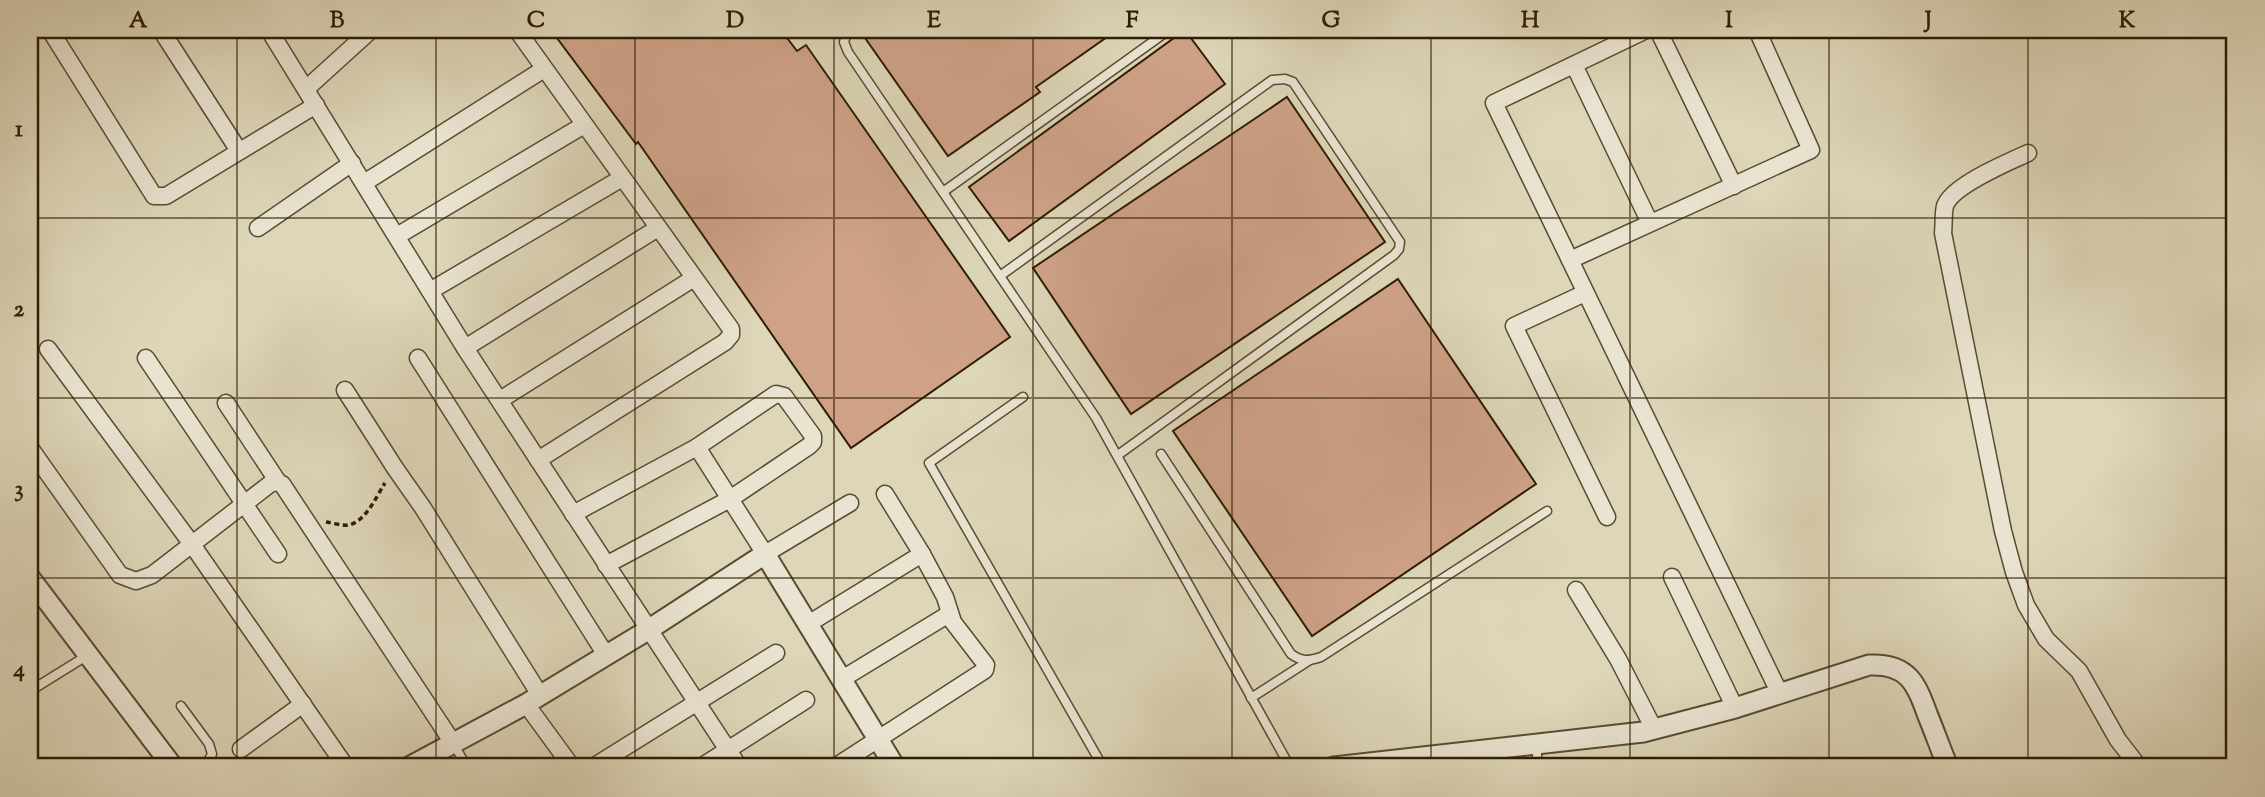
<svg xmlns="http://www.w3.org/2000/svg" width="2265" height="797" font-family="'Sorts Mill Goudy',serif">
	<rect width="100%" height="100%" fill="#ddd6b9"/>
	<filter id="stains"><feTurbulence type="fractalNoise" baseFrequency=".00286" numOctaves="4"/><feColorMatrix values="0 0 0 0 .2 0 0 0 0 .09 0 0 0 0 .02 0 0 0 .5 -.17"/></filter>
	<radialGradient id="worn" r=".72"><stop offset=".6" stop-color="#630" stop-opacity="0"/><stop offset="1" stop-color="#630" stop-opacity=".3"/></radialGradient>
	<g fill="#cfa288" stroke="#2f1d01" stroke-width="2">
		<path d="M551,30H781L797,51L806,45L1010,337L851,448L638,142L636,144Z"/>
		<path d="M871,30H1117L1036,87L1040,92L948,156L863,35Z"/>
		<path d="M1185,30L1225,84L1009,241L969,187Z"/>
		<path d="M1287,97L1385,242L1131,414L1033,268Z"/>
		<path d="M1398,279L1536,484L1312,636L1173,431Z"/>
	</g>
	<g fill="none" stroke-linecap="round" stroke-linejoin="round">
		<g stroke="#5a4b2f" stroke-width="11">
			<g id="service">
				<path d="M848,30L844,42L848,52L1096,418L1290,767"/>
				<path d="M943,192L1169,30"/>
				<path d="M1000,276L1272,80L1285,79L1293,82L1400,242L1399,249L1394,255L1118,455"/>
				<path d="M1023,397L929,463L1103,767"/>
				<path d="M1161,454L1291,654C1302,662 1309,661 1321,657L1547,511"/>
				<path d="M30,691L88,655"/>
				<path d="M1251,698L1310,660"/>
				<path d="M181,706L209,744L212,754L205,767"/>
				<path d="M453,743L467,767"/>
				<path d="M1537,744V767"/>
			</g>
		</g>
		<g stroke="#5a4b2f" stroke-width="19">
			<g id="minor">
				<path d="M50,30L154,196H166L316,105"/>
				<path d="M161,30L239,151"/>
				<path d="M269,30L465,348L739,767"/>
				<path d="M517,30L731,329V335L725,342L538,460"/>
				<path d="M1646,30L1494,103L1780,694"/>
				<path d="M1658,30L1734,186"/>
				<path d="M1574,65L1650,223"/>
				<path d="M306,89L371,30"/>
				<path d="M2028,153C2009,162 1952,185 1945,206C1943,214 1944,225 1943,233L2003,531L2014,572L2026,605L2046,639L2079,671L2118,740L2139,767"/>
				<path d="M364,183L544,69"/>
				<path d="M258,228L352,163"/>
				<path d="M397,236L584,125"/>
				<path d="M1570,260L1811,150L1757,30"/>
				<path d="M430,291L622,178"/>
				<path d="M1585,293L1514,326L1607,517"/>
				<path d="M465,348L658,228"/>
				<path d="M48,349L191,543L346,767"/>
				<path d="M146,358L278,554"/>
				<path d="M418,358L606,655"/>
				<path d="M345,390L395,468L423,508L540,695"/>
				<path d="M500,400L694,278"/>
				<path d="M226,403L278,482"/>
				<path d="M697,447L765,554L850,503"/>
				<path d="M30,448L120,575L136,581L152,575L270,484L274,482L282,484L453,743"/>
				<path d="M573,514L697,447L776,394L784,396L813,436V442L809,446L730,499L606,565"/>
				<path d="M1672,577L1735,708"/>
				<path d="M1576,590L1618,659L1654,729"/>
				<path d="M808,624L922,554"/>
				<path d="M842,679L949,614"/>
				<path d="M526,704L572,767"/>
				<path d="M241,749L303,704"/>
				<path d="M593,767L776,653"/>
				<path d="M701,767L806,700"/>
				<path d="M835,767L985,670L986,665L953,622L945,597L922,554L885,494"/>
			</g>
		</g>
		<g stroke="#5a4b2f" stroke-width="23">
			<g id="tertiary">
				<path d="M30,578L173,767"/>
				<path d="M409,767L526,704L648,630L765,554L895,767"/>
				<path d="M1334,767L1643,732L1735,708L1869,665C1908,663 1916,683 1928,716C1935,733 1941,750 1948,767"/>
			</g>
		</g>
		<path stroke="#2f1d01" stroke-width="3.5" stroke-dasharray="5 3.5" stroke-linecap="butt" d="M326,522C333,523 342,526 349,525C366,521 376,497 385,483"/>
		<use href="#service" stroke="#e9e4d2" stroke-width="8"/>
		<use href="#minor" stroke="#e9e4d2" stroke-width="16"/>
		<use href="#tertiary" stroke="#e9e4d2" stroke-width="19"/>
	</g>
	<path fill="none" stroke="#2f1d01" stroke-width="2" stroke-opacity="0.55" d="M237,30V767M436,30V767M635,30V767M834,30V767M1033,30V767M1232,30V767M1431,30V767M1630,30V767M1829,30V767M2028,30V767M30,218H2235M30,398H2235M30,578H2235"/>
	<rect width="2265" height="797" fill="none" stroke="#ddd6b9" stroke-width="77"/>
	<rect x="38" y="38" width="2188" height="720" fill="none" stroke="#2f1d01" stroke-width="2.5"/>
	<g font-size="23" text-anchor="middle" font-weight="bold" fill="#2f1d01">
		<text x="138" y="27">A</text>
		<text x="337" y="27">B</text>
		<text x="536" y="27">C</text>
		<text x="735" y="27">D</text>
		<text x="934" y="27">E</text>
		<text x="1132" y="27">F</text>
		<text x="1331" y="27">G</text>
		<text x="1530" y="27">H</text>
		<text x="1729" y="27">I</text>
		<text x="1928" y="27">J</text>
		<text x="2127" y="27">K</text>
		<text x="19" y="136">1</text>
		<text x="19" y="316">2</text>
		<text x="19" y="496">3</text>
		<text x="19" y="676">4</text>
	</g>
	<rect width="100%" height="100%" filter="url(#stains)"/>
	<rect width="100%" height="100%" fill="url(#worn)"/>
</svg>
